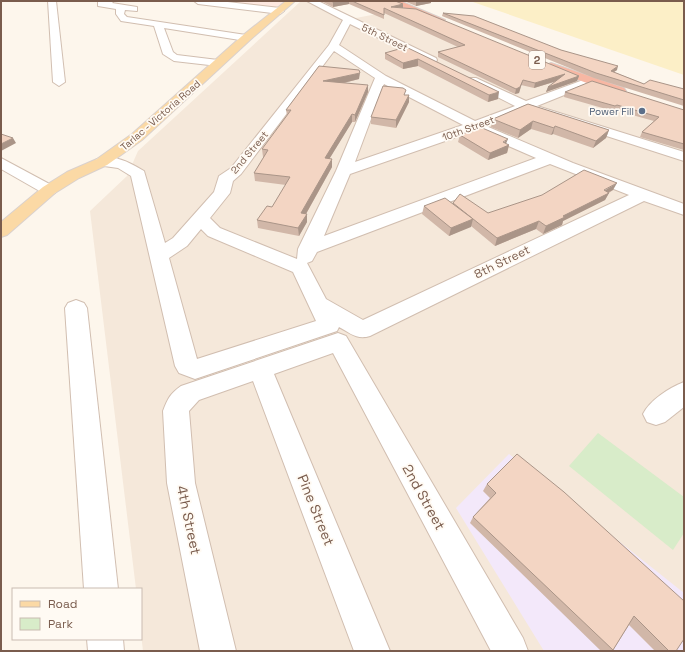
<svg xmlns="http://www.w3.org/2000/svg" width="685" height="652" font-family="'Space Grotesk',sans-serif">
	<rect width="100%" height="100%" fill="#fdf6ec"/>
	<path fill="#f5e8da" d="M301,1H306L345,20L404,9L602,93L684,115V651H143L141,634V589H136L90,211L127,176L138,151Z"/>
	<path fill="#fde8e0" d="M238,1H287L275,10L233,4Z"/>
	<path fill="#f3e8fa" d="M509,454L684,593V651H544L456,508Z"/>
	<path fill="#d8ecc9" d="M598,433L684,497V533L673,550L569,466Z"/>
	<path fill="#fcefc7" d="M470,1H684V75Z"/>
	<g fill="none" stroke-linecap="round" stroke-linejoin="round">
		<g stroke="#d1beb0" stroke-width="2">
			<g id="minor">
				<path d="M48,1H56L65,82L59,86L53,82Z"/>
				<path d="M102,1H114L112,3L137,7V11L125,10L124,14L127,17L246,35L251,38L246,41L164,28L173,52L177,55L218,60L223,63L218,66L174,61L163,54L154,26L121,21L116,14V9L98,6V2Z"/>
				<path d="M194,1H219L280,8L284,11L280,14L198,4Z"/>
				<path d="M307,1H318L436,58L437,60L436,62H428L350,24L339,45L386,76L475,121L515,106L468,82L466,80L468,78H476L526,101L586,79H594L596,81L594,83L537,106L684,152V161L526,110L486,126L573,163L684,204V215L644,201L370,336C357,340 350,333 339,327L337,331L195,379L179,373L175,366L131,176L118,168L97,165L94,162L97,159C114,154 129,162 144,171L165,243L173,238L214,192L219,176L231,168L329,45L343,20ZM334,51L375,78L336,171L298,249L297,259L220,228L210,218L230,193L233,181L241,174ZM384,84L463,125L355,162ZM474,131L536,158L324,236L350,174ZM550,164L629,195L363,320L326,299L307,263L312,261L317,252ZM201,229L208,236L293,272L316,321L197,359L169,258L187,246Z"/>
				<path d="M1,158L55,187L57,190L55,193L49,195L43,193L1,169Z"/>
				<path d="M76,300L84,303L87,308L118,589H84L65,308L68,303Z"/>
				<path d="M338,333L346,336L523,638L528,651H491L333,353L274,374L390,651H354L253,381L199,400L189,411L195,483L236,651H200L167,483L163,411C168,398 170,394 181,386Z"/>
				<path d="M684,382V407L665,422L656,425L647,422L643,414C650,400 669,388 684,382Z"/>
				<path d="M87,639H123L124,651H88Z"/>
			</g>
		</g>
		<g stroke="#dad1cd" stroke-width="2">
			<path id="major" d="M286,1H295L250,40L142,140L107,165L79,178L55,193L7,235L1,237V222L43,187L67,172L97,159L132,134L242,36Z"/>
		</g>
		<g stroke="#dad1cd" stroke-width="2">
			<g id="highway">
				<path d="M389,1H400L445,20L440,23L437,22Z"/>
				<path d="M551,63L624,88L626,91L624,94H616L547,68L545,66Z"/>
			</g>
		</g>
		<use href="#minor" fill="#fff" fill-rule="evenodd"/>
		<use href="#major" fill="#fbd9a5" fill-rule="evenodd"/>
		<use href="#highway" fill="#f7b7a3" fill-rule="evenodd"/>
	</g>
	<g fill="#d1b7a8">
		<path d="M321,1H395L403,8L579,76L577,81L546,92L548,87L554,82L534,88L521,85L519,93L515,94L438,57V52L458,47L384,13V19L349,4L333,7Z"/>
		<path d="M404,1H431V3L416,6Z"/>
		<path d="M443,13L561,50L617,70L614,72L644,84L684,89V106L594,78L442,16Z"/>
		<path d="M406,47L498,99L488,102L418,66L403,69L385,59V53Z"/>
		<path d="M319,66L359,79L344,83L368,92L355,122H352L329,159L332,167L306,214H307V222L299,236L258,228L257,220L272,207L286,185L255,181L254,173L264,157H263L262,149L287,115L286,110Z"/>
		<path d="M565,92L684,110V150L640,137L642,132L654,121L614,110L613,111L564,97Z"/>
		<path d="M406,95H409V102L396,128L371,124V117Z"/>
		<path d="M528,104L609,130L606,138L593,148L553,134L551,135L531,129L518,138L491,127L493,119Z"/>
		<path d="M460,135L506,144L509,145L507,153L488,160L458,142Z"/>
		<path d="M613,190L609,193L605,200L563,221L562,225L543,234L536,229L495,246L471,226L449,236L422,214L424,206L453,204V203L488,213Z"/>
		<path d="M487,484L676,651H655L629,625L613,650L601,651L470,523L473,517L490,498L483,491Z"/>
	</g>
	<g fill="#aa9588">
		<path d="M341,1H349V4L333,7V2Z"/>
		<path d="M419,1H431V3L416,6V2Z"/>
		<path d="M403,4V8L391,7Z"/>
		<path d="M418,59V66L403,69V63Z"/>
		<path d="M618,66L617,70L609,75L611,71Z"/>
		<path d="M360,73L359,79L323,88V81Z"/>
		<path d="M565,74L563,79L534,88L535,83Z"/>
		<path d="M579,76L577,81L546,92L548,87Z"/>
		<path d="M523,80L519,93L515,94L516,89Z"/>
		<path d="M368,85V92L355,122V115Z"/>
		<path d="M499,92L498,99L488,102L489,95Z"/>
		<path d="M409,95V102L396,128V120Z"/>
		<path d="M352,114V122L325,166V158Z"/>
		<path d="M533,121L531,129L518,138L520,130Z"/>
		<path d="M555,126L553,134L551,135L554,128Z"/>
		<path d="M609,130L606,138L593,148L596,141Z"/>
		<path d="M13,138L16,143L1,151V144Z"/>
		<path d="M508,139L505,146L509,145L507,153L488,160L490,153Z"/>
		<path d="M332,159V167L302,221L301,213Z"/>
		<path d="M617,183L613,190L607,193H609L605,200L563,221L562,225L543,234L546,226Z"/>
		<path d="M307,214V222L299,236L298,228Z"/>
		<path d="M473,219L471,227L449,236L451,228Z"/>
		<path d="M539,221L536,229L495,246L497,238Z"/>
	</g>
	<g fill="#f3d5c3" stroke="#aa9588">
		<path d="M330,1H341L333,2Z"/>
		<path d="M352,1H395L403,4L391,7L416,9L579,76L548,87L565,74L535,83L523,80L520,87L516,89L438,52L465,45L384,8V15Z"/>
		<path d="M443,13L474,16L561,50L618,66L611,71L644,84L650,80L684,89V100L596,73Z"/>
		<path d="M406,47L499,92L489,95L418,59L403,63L385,53Z"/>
		<path d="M319,66L359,70L360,73L323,81L368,85L355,115L352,114L325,158L332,159L301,213L307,214L298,228L257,220L267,206L272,207L290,177L254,173L268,150L262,149L291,110H286Z"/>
		<path d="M592,81L684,110V144L642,132L659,117L617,105L615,106L565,92Z"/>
		<path d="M383,86L403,88L406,90L404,95H409L396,120L371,117Z"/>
		<path d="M528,104L609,130L596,141L555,126L554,128L533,121L520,130L493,119Z"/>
		<path d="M480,127L508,139L503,142L509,145L490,153L460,135Z"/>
		<path d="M1,134L13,138L1,144Z"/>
		<path d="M584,170L617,183L604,190L609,193L563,216L565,217L546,226L539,221L497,238L453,203L460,194L488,213L542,195Z"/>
		<path d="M445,198L473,219L451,228L424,206Z"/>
		<path d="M517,454L564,492L684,601V639L676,651H669L634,616L613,650L473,517L496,493L487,484Z"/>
	</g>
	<circle fill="#5c6f8a" stroke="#fffaf3" stroke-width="1.5" cx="642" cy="111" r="4"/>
	<g text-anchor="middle" stroke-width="3.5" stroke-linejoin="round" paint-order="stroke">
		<g font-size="10" fill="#7a5c4d" stroke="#fffaf3">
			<text transform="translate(385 37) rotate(26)" y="4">5th Street</text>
			<text transform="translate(160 115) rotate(-41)" y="4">Tarlac - Victoria Road</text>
			<text transform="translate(468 128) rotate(-20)" y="4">10th Street</text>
			<text transform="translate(249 152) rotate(-50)" y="4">2nd Street</text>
		</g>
		<g font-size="10" fill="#4e5e75" stroke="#fffaf3" text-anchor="end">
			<text x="634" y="115">Power Fill</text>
		</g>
		<rect fill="#fffaf3" stroke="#a28b7f" stroke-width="1" x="529" y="51" width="16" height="18" rx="3"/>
		<g font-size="11" font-weight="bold" fill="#7a5c4d">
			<text x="537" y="64">2</text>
		</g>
		<g font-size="12" fill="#7a5c4d" stroke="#fffaf3">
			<text transform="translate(502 262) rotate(-26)" y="4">8th Street</text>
		</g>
		<g font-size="14" fill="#7a5c4d" stroke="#fffaf3">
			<text transform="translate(424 497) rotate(61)" y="5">2nd Street</text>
			<text transform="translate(316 510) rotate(68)" y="5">Pine Street</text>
			<text transform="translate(189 520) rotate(78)" y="5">4th Street</text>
		</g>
	</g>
	<rect width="685" height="652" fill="none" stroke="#7a5c4d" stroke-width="4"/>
	<rect x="12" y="588" width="130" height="52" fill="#fffaf3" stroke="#cabbb1"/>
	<rect x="20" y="601" width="20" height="6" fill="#fbd9a5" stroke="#cabbb1"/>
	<text x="48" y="608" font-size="12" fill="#7a5c4d">Road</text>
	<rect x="20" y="618" width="20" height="12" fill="#d8ecc9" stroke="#cabbb1"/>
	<text x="48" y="628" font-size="12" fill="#7a5c4d">Park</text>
</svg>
